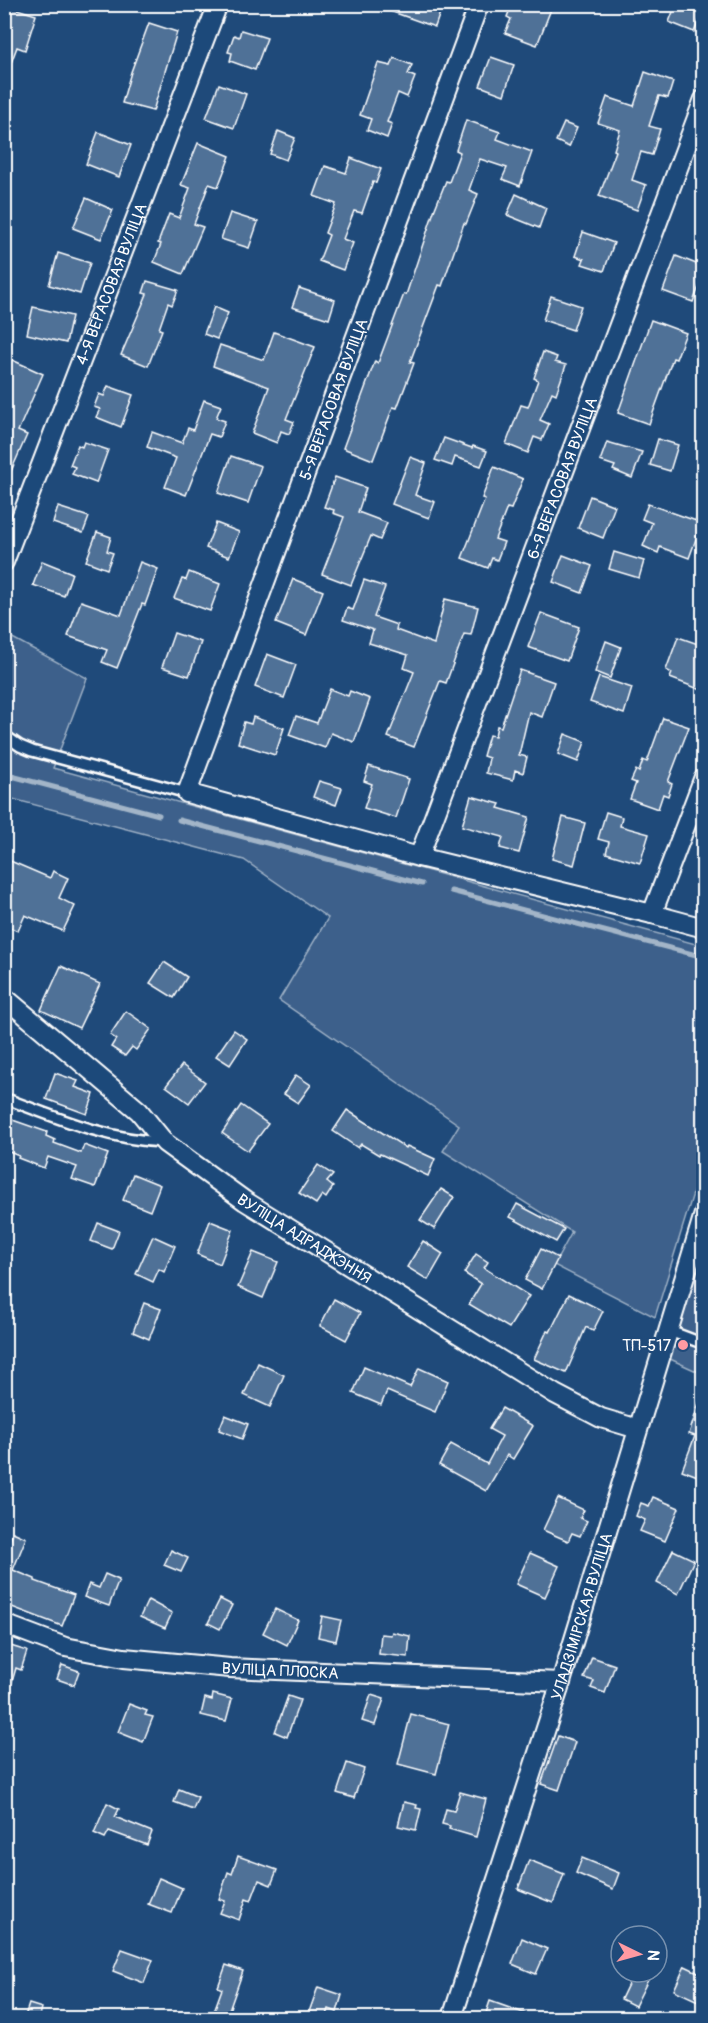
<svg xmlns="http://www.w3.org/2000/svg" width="708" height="2023" font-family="Pangolin,sans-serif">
	<rect width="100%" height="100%" fill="#1f4a7a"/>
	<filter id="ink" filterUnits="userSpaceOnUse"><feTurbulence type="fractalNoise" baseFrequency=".0167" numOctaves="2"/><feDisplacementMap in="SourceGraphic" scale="12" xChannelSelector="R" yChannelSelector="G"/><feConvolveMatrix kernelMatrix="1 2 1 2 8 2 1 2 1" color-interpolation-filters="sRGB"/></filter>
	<g filter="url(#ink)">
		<g fill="#3c618b" stroke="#9eb0c5" stroke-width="1.5">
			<path d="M5,634L87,678L53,768L703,946V1161L655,1317L554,1265L572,1232L443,1151L459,1125L279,1000L328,918L244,860L5,797Z"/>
			<path d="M703,1242V1374L668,1358Z"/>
		</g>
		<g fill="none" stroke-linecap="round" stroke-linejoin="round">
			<g stroke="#a3b5c8" stroke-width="5">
				<path d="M4,774L159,815"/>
				<path d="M179,820L422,884"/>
				<path d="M451,891L704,957"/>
			</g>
		</g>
		<g fill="#507197" stroke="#fff" stroke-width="1.5">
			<path d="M377,4H443L435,27L376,6Z"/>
			<path d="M512,4H553L537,45L505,33L511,19L507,17Z"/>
			<path d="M676,4H704V10L694,32L669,22Z"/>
			<path d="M4,5L36,15L25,50L17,47L6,76L4,75Z"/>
			<path d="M149,23L177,32L153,111L122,103L131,72Z"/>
			<path d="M241,30L267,38L255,70L230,61L232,53L228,52L234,35L239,37Z"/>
			<path d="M491,57L514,65L504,95L480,86Z"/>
			<path d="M394,58L412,65L408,74L415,77L407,97L398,93L387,122L392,124L387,138L367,130L371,119L360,115L378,63L391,66Z"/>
			<path d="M645,72L673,82L668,98L659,96L649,126L660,129L652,155L641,152L632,180L646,185L637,210L599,196L616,151L614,150L620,130L598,123L607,97L634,106Z"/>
			<path d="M219,84L246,94L234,128L206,118Z"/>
			<path d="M466,120L500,132L497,139L532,152L520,186L502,179L507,168L480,159L469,190L478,194L466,224L464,223L442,286L439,285L410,362L414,363L397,408L393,407L373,460L343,448L375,361L378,363L404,294L406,295L434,211L446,181L449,182L460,152L456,150Z"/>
			<path d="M564,123L577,128L569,147L556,141Z"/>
			<path d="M278,131L295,138L286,160L270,154Z"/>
			<path d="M98,132L131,145L119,177L86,164Z"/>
			<path d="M198,143L230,156L218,187L209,184L194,224L203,227L183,274L154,262L161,244L158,243L169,214L179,218L190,188L181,185Z"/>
			<path d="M351,158L381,169L376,183L373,182L362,213L354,211L343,239L353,243L343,270L319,261L329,235L325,233L336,204L314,196L325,166L346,173Z"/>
			<path d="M516,194L546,208L539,228L507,215Z"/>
			<path d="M86,198L113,210L101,239L73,228Z"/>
			<path d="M230,213L258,222L249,248L221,239Z"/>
			<path d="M583,232L614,243L604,271L582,264L584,259L575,256Z"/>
			<path d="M58,253L90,263L80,294L49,285Z"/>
			<path d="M676,256L704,267V274L693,302L663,291Z"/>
			<path d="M147,281L178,290L172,305L168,303L159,329L162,330L148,366L121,355L147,294L143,293Z"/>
			<path d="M299,288L335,300L329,319L292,307Z"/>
			<path d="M551,296L581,306L573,330L543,320Z"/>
			<path d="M33,307L72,316L66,343L27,334Z"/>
			<path d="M214,307L228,313L217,339L204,334Z"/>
			<path d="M651,320L686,333L676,359L673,358L649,424L618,413Z"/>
			<path d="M274,332L315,347L286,419L294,422L289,434L281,431L277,443L252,433L269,387L213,366L220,345L264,360Z"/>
			<path d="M543,352L557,357L555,362L566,365L556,394L552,392L540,420L549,424L542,440L534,437L528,453L506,444L521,405L528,407L538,380L534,378Z"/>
			<path d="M10,359L43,374L18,431L27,435L4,487V372Z"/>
			<path d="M108,386L133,395L121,427L96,417L100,409L94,407L99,394L104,396Z"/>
			<path d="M204,400L221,406L216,418L225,421L219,437L210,434L186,495L165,487L176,458L147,447L152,432L182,443L188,428L193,430Z"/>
			<path d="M444,438L472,448L473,446L487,451L481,466L455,457L452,466L435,460Z"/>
			<path d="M658,439L678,445L670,471L650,465Z"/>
			<path d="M84,442L108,450L96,483L72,474L75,467L70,465L78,445L82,447Z"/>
			<path d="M607,442L642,452L632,478L613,470L615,466L600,461Z"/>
			<path d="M231,456L261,466L248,503L218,493Z"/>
			<path d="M410,457L426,463L415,495L435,502L429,518L392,504Z"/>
			<path d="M494,467L523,479L511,509L507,508L495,539L504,542L497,560L492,558L488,568L462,558L485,499L482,498Z"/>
			<path d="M335,477L366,488L358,512L387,523L380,540L371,536L351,585L322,574L344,517L333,513L334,510L324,507Z"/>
			<path d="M590,496L615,506L603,538L578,528Z"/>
			<path d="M648,504L702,523L689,558L660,547L658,553L643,546L652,523L642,519Z"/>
			<path d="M58,507L89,517L83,533L53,523Z"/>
			<path d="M216,523L239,532L229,557L206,548Z"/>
			<path d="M97,532L111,537L107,551L113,553L107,569L86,561Z"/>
			<path d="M614,552L644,561L639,578L609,569Z"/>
			<path d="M563,555L592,566L582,593L553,582Z"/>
			<path d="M42,561L72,573L64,596L33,585Z"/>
			<path d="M140,562L158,569L145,605L142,604L117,668L102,662L107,650L68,636L81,601L121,615Z"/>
			<path d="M189,572L220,584L210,611L174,598L182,579L186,580Z"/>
			<path d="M293,579L323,591L306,635L276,623Z"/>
			<path d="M364,580L385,587L374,617L397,625L396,630L434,644L445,599L478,607L471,635L464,634L446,683L440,681L414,747L388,737L414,672L404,668L408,655L369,643L373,630L343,620L347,608L353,610Z"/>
			<path d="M541,613L579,627L567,661L528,647Z"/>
			<path d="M174,633L201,642L189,676L162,667Z"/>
			<path d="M678,637L704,646V691L670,678L672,673L666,670Z"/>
			<path d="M606,641L621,647L610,678L595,672Z"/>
			<path d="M267,654L296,665L284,698L255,687Z"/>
			<path d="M520,670L554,682L542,717L529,712L519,755L527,757L523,773L515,770L513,780L486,773L489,758L483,756L489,735L495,736L497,726L501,727Z"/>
			<path d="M599,677L632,688L624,714L590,702Z"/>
			<path d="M330,689L348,696L350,691L370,699L354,742L331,733L325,748L289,735L296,716L317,723Z"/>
			<path d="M253,717L284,728L275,755L238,743L244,722L251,724Z"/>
			<path d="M663,718L689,727L668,782L672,784L668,796L663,794L658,809L630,799L636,783L631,781L636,770L639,772L643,760L647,762Z"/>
			<path d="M565,734L585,742L578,762L558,754Z"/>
			<path d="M369,766L409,779L396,818L364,808L372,784L364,781Z"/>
			<path d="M319,781L342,788L336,805L313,797Z"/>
			<path d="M471,796L500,804L498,808L529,817L519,853L500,848L503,837L462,826Z"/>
			<path d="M606,812L622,817L620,826L649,834L640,863L606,853L609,842L598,839Z"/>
			<path d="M563,817L585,823L574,865L552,859Z"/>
			<path d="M8,860L50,878L53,871L68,878L59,898L75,906L63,931L25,915L18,931L4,925V868Z"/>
			<path d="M164,962L187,977L174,998L150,983Z"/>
			<path d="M61,966L100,984L79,1028L41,1010Z"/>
			<path d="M126,1011L151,1029L136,1050L132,1047L125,1056L111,1047L116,1039L110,1035Z"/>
			<path d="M234,1030L247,1039L230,1065L216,1056Z"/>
			<path d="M182,1065L205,1082L189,1103L166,1086Z"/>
			<path d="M55,1073L78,1081L75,1087L94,1094L87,1114L46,1099Z"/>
			<path d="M296,1075L311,1085L298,1103L284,1094Z"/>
			<path d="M241,1105L268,1124L248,1151L222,1133Z"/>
			<path d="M347,1110L406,1148L407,1146L435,1159L428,1176L380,1154L379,1155L361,1144L358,1148L333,1131Z"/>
			<path d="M4,1117L47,1132L46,1136L55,1140L54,1143L81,1153L84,1145L108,1154L95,1187L72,1179L77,1167L48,1157L44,1168L18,1158L19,1156L4,1150Z"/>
			<path d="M318,1165L333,1175L327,1182L333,1187L326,1198L322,1195L316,1204L299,1193Z"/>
			<path d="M133,1174L160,1185L150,1211L123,1200Z"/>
			<path d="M441,1189L454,1197L434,1229L420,1220Z"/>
			<path d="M517,1204L564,1229L556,1242L510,1217Z"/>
			<path d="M210,1221L233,1230L220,1264L197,1254Z"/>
			<path d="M98,1223L119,1231L112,1249L91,1241Z"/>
			<path d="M153,1236L175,1246L164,1272L159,1269L153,1282L136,1274Z"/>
			<path d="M423,1241L443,1254L428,1280L407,1267Z"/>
			<path d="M541,1249L558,1258L542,1289L525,1280Z"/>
			<path d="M253,1252L278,1262L263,1298L238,1287Z"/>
			<path d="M476,1254L488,1262L484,1268L529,1296L509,1328L469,1304L481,1284L464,1273Z"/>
			<path d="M569,1294L603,1311L593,1331L586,1327L566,1373L534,1359L547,1331L550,1332Z"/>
			<path d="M334,1299L360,1313L346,1340L320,1326Z"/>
			<path d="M144,1303L161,1309L149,1339L133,1332Z"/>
			<path d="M258,1363L284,1375L270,1407L244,1395Z"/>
			<path d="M364,1367L410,1387L419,1368L448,1381L435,1412L387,1391L381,1405L353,1393Z"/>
			<path d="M701,1397L704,1398V1469L700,1477L682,1470L695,1436L689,1434Z"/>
			<path d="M502,1408L533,1426L513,1459L507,1455L486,1491L439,1465L451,1444L487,1464L502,1436L489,1429Z"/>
			<path d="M225,1415L248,1424L242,1439L219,1430Z"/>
			<path d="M653,1497L679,1508L665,1541L640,1531L645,1520L636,1516L641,1503L649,1506Z"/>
			<path d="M558,1498L584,1510L580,1518L587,1521L580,1536L572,1533L568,1541L543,1530Z"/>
			<path d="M13,1532L26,1538L13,1570L35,1579V1581L74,1595L62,1626L4,1604V1539L10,1541Z"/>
			<path d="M171,1550L188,1558L181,1572L164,1565Z"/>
			<path d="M673,1550L694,1560L678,1594L657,1583Z"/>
			<path d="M530,1553L559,1566L545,1597L516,1584Z"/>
			<path d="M105,1574L119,1580L109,1606L84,1597L89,1584L99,1588Z"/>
			<path d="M220,1599L232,1605L220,1629L208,1623Z"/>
			<path d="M148,1600L172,1613L165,1628L140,1617Z"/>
			<path d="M275,1609L298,1620L287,1645L263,1633Z"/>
			<path d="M322,1616L341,1620L336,1641L318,1637Z"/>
			<path d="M392,1632L410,1636L408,1657L379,1654L381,1634L391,1635Z"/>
			<path d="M4,1644L27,1651L21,1670L16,1668L8,1695L4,1694Z"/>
			<path d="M592,1657L615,1665L605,1693L591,1688L594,1681L584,1678Z"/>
			<path d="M62,1665L79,1671L74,1685L57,1679Z"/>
			<path d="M213,1694L232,1699L226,1721L201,1715L205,1698L212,1700Z"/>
			<path d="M371,1695L384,1699L375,1725L362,1721Z"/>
			<path d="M288,1696L300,1700L287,1737L275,1732Z"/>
			<path d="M129,1704L147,1711L145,1715L153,1717L143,1742L118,1732Z"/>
			<path d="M411,1714L449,1724L436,1774L398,1764Z"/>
			<path d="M558,1736L575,1742L559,1790L541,1784Z"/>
			<path d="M347,1763L364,1769L354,1798L337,1793Z"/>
			<path d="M179,1789L198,1797L193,1809L174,1802Z"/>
			<path d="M460,1792L486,1799L476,1837L449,1829L450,1826L442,1824L446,1809L454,1811Z"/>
			<path d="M404,1802L417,1805L416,1808L421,1809L416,1830L398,1826Z"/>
			<path d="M107,1803L119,1809L115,1817L152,1832L147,1845L109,1831L105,1838L94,1833Z"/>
			<path d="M238,1856L277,1870L271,1885L259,1880L251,1901L246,1899L239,1920L220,1913L225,1901L219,1899L228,1872L232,1874Z"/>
			<path d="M582,1858L619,1873L613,1889L576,1873Z"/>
			<path d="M529,1860L564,1874L553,1903L518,1889Z"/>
			<path d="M159,1878L182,1888L172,1913L148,1904Z"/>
			<path d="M522,1938L547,1949L536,1974L512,1964Z"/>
			<path d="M122,1949L153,1960L144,1983L113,1971Z"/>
			<path d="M226,1965L243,1971L226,2019H211L222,1989L218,1987Z"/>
			<path d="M685,1966L704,1975V1993L700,2002L674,1990Z"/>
			<path d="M634,1972L649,1978L635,2006L621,1999Z"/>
			<path d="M318,1987L342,1995L337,2012L329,2009L326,2018L309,2012Z"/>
			<path d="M490,2001L535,2017V2019H484Z"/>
			<path d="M29,2004L42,2008L39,2019H24Z"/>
		</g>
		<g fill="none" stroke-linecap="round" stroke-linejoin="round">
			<g stroke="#fff" stroke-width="14">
				<g id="lane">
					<path d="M4,735L20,746L32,751L187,793"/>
					<path d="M4,1098C55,1117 108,1140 163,1142"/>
					<path d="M667,1330L704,1344"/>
				</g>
			</g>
			<g stroke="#fff" stroke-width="22">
				<g id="street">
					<path d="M479,4L187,793L419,857L652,914L704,928"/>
					<path id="s1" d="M4,562L218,4"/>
					<path id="s2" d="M419,857L704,99"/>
					<path d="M652,914L704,777"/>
					<path id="s3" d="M4,997L139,1111L165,1143L245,1201L555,1394L601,1418L638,1429"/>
					<path id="s4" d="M4,1624L65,1647L124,1658L230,1668L561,1682"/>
					<path id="s5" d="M452,2018L561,1682L704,1214"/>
				</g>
			</g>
			<use href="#lane" stroke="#1f4a7a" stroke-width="9"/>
			<use href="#street" stroke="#1f4a7a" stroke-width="18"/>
		</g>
	</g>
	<circle fill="#ff9aa2" stroke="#1f4a7a" stroke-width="2" cx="683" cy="1345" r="6"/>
	<g text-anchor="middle" stroke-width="4.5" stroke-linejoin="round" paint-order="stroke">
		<g font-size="16" fill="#fff" stroke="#1f4a7a">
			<text dy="6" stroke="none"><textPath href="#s1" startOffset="298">4-Я ВЕРАСОВАЯ ВУЛІЦА</textPath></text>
			<text transform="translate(333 399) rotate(-70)" y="6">5-Я ВЕРАСОВАЯ ВУЛІЦА</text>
			<text dy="6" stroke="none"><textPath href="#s2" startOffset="405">6-Я ВЕРАСОВАЯ ВУЛІЦА</textPath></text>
			<text dy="6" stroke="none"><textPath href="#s3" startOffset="387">ВУЛІЦА АДРАДЖЭННЯ</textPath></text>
			<text dy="6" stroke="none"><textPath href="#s5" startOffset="422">УЛАДЗІМІРСКАЯ ВУЛІЦА</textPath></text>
			<text dy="6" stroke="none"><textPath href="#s4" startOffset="282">ВУЛІЦА ПЛОСКА</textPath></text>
		</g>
		<g font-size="16" fill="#fff" stroke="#1f4a7a" text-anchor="end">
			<text x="671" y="1351">ТП-517</text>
		</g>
	</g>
	<rect width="708" height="2023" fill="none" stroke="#1f4a7a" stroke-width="24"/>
	<rect x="12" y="12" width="684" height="1999" fill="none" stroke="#fff" stroke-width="2" filter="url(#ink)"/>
	<g transform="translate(639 1954) rotate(95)"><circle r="28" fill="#1f4a7a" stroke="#7992af" stroke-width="1.5"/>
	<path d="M0-4.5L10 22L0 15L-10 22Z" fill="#ff9aa2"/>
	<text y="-9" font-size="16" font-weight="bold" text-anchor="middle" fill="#ffffff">N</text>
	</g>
</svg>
